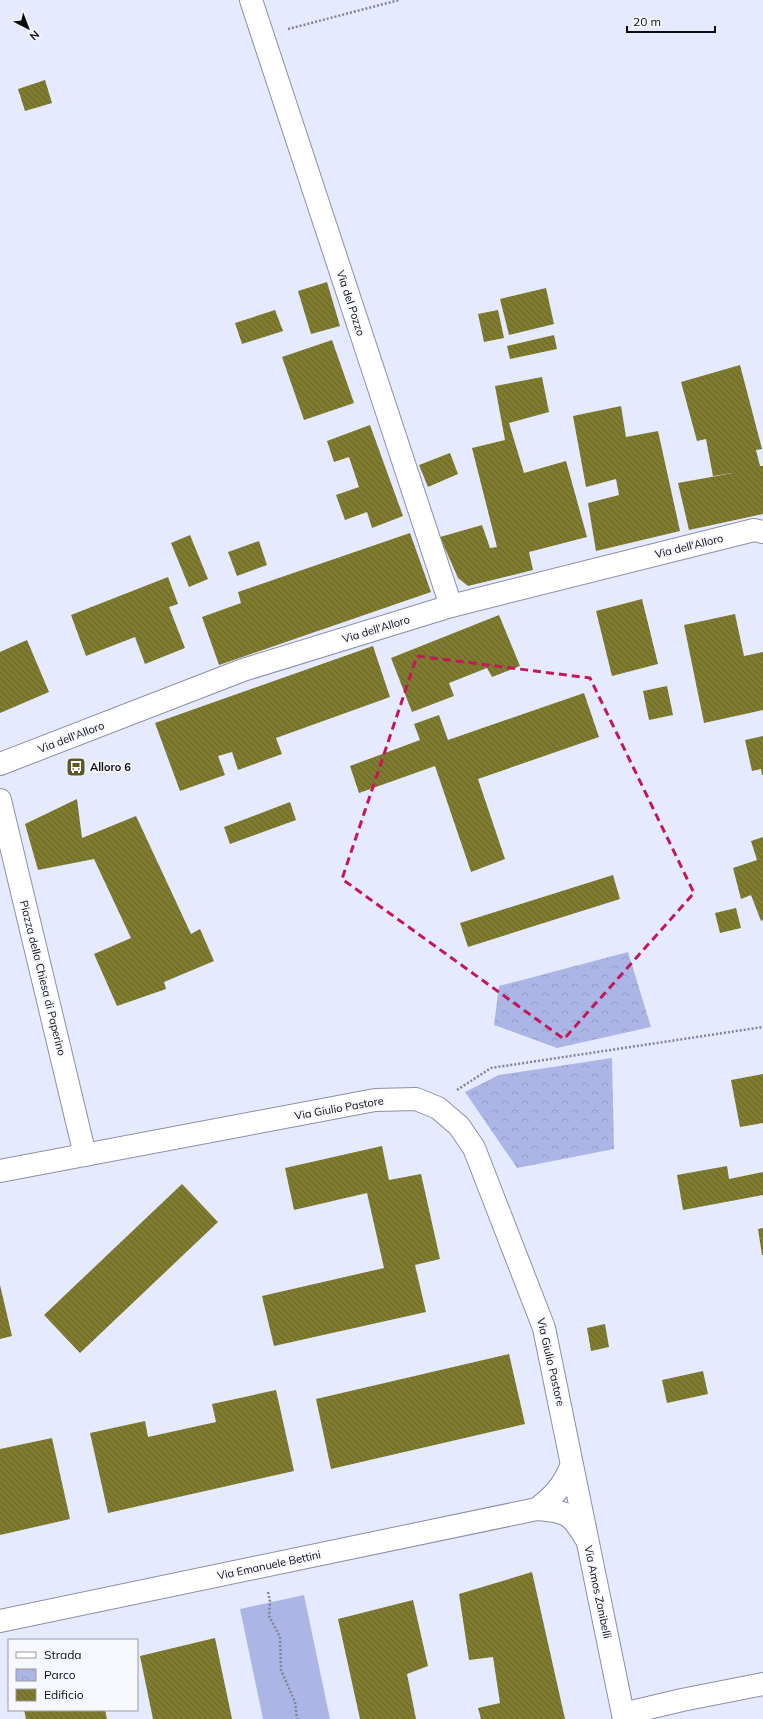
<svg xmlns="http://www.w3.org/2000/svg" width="763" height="1719" font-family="Mulish,sans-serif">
	<defs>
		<pattern id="park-crowns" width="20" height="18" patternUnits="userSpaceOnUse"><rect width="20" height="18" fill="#acb6e6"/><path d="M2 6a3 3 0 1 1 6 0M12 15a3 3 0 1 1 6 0" fill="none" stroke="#939bc4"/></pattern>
		<pattern id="building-back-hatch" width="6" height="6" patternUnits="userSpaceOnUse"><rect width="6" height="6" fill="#7f7c30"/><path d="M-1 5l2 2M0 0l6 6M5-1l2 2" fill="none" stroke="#666428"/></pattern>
	</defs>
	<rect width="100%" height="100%" fill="#e6eafe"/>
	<path fill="#acb6e6" d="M304,1595L330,1719H263L240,1609Z"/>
	<g fill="url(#park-crowns)">
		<path d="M628,952L651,1027L557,1048L494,1025L499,986Z"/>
		<path d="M612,1058L614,1149L517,1168L465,1092L499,1075Z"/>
	</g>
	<g fill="url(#building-back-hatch)">
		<path d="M45,80L52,103L25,111L18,89Z"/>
		<path d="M327,282L340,326L311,334L298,291Z"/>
		<path d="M546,288L554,324L509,335L500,299Z"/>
		<path d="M275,310L283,331L242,344L235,323Z"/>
		<path d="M498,310L504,338L484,342L478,314Z"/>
		<path d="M554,335L557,349L510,359L507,346Z"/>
		<path d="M332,340L354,403L304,420L282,357Z"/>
		<path d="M740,365L762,449L756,450L760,466H763V514L689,530L678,483L733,473L713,476L706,439L697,441L681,382Z"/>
		<path d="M542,377L549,412L509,423L524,473L566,461L587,537L529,552L533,570L468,586L458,578L440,537L482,525L490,548L497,547L472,448L505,440L495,386Z"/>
		<path d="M621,406L626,437L658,431L680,531L596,551L588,503L619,495L616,479L586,487L573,416Z"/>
		<path d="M370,425L403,516L372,528L367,512L345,520L336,495L359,487L349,457L334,462L327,441Z"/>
		<path d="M450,453L458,474L428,487L419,465Z"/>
		<path d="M410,533L431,592L219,665L202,617L241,603L238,592Z"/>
		<path d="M190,535L208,579L189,587L171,543Z"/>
		<path d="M259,541L267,565L237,576L228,552Z"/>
		<path d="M168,577L178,604L169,607L185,648L145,664L135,637L86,656L71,615Z"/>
		<path d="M642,599L658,664L612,676L596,611Z"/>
		<path d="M735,614L744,656L763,652V710L704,723L684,625Z"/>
		<path d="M499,615L520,666L492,677L487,668L449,683L454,696L412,712L391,658Z"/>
		<path d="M27,640L49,692L0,713V652Z"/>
		<path d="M373,646L390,697L276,738L282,754L238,770L232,752L218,756L225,775L180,791L155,723Z"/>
		<path d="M667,686L673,715L649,720L643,691Z"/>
		<path d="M584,693L599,737L478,779L505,859L471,872L435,766L359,793L350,766L420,740L414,724L439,715L448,740Z"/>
		<path d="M763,736V775H762L761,769L752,771L745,740Z"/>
		<path d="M77,799L82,838L136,816L191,934L200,929L214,961L164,982L166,989L117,1006L94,954L131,938L94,859L38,870L25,824Z"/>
		<path d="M290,802L296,820L230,844L224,827Z"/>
		<path d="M763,837V920L761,921L751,895L741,899L733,868L757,860L751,841Z"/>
		<path d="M613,875L620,899L468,947L460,923Z"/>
		<path d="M736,908L741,928L720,933L715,913Z"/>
		<path d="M763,1074V1123L740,1127L731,1080Z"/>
		<path d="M382,1146L389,1180L421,1174L440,1259L415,1265L426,1312L274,1346L262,1296L384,1268L367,1193L294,1210L285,1168Z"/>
		<path d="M727,1166L729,1179L763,1172V1195L683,1210L677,1175Z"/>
		<path d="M182,1184L218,1222L80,1353L44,1315Z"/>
		<path d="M763,1228V1255H762L758,1229Z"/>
		<path d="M0,1285L12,1336L0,1339Z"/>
		<path d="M605,1324L609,1347L591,1351L587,1328Z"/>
		<path d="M509,1354L525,1424L331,1469L316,1399Z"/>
		<path d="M703,1371L708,1394L667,1403L662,1380Z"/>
		<path d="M276,1390L294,1471L108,1513L90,1433L145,1421L148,1437L216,1422L212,1404Z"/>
		<path d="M52,1438L70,1519L0,1535V1449Z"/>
		<path d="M532,1572L565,1719H481L478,1708L500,1703L493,1657L469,1660L459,1594Z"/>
		<path d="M413,1600L428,1666L407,1674L416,1719H360L338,1619Z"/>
		<path d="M215,1638L232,1719H153L140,1656Z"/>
		<path d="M24,1710H105L107,1719H26Z"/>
	</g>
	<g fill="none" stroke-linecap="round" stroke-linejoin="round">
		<g stroke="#8b8fa6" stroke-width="24">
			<g id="street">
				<path d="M251,0L451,606"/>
				<path d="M0,764L243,670L451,606L754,530L763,532"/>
				<path d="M0,800L85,1155"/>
				<path d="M0,1171L375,1100L416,1099L438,1108L459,1126L474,1148L544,1328L624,1719"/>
				<path d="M537,1509C556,1494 562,1487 572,1465"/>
				<path d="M0,1621L537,1509C566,1512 570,1512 585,1537"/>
				<path d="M623,1714L682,1700L763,1684"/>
			</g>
		</g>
		<g stroke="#818492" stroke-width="2.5" stroke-dasharray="2 2" stroke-linecap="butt">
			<path d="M288,29L399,0"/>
			<path d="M457,1090L491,1068L763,1027"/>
			<path d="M268,1592L270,1601L269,1616L280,1637L281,1670L295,1702L297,1719"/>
		</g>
		<use href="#street" stroke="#fff" stroke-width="22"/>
	</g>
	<path fill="none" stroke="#c2185b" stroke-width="3" stroke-dasharray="8 5" stroke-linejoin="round" d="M417,656L590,678L694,893L564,1039L342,879Z"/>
	<defs>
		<g id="bus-square" transform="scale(1)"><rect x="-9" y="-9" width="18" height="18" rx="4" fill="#5b5925" stroke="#f7f8fd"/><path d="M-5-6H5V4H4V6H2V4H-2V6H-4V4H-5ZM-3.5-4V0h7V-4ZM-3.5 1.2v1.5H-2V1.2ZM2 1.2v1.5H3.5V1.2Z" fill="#fff"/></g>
	</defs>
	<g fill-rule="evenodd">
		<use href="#bus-square" x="76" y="767"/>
	</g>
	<g text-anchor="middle" stroke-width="4" stroke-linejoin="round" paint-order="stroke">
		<g font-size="11" fill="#0a0b13" stroke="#f7f8fd">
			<text transform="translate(351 303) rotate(72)" y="4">Via del Pozzo</text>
			<text transform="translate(689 546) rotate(-14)" y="4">Via dell'Alloro</text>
			<text transform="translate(376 629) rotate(-17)" y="4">Via dell'Alloro</text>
			<text transform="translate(71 737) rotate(-21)" y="4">Via dell'Alloro</text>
			<text transform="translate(43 978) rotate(76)" y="4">Piazza della Chiesa di Paperino</text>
			<text transform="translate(339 1108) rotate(-10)" y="4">Via Giulio Pastore</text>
			<text transform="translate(551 1362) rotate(77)" y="4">Via Giulio Pastore</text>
			<text transform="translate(269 1565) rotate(-12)" y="4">Via Emanuele Bettini</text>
			<text transform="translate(598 1592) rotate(78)" y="4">Via Amos Zanibelli</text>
		</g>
		<g font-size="11" font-weight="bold" fill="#0a0b13" stroke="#f7f8fd" text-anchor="start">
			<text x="90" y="771">Alloro 6</text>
		</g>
	</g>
	<rect x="8" y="1639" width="130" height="72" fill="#f7f8fd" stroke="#98999f"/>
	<rect x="16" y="1652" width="20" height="6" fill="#ffffff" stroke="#98999f"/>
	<text x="44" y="1659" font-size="12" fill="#0a0b13">Strada</text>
	<rect x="16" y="1669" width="20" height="12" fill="url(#park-crowns)" stroke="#98999f"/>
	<text x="44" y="1679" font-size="12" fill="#0a0b13">Parco</text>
	<rect x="16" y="1689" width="20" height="12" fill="url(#building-back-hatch)" stroke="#98999f"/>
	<text x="44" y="1699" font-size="12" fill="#0a0b13">Edificio</text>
	<g transform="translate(28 28) rotate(138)" stroke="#f7f8fd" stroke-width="3" paint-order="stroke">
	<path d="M0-3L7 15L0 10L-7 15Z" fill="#0a0b13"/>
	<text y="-6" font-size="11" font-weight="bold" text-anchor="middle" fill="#0a0b13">N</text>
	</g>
	<path d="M627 26v6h88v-6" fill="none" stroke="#0a0b13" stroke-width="2"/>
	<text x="633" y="26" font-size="12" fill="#0a0b13" stroke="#f7f8fd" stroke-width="3" paint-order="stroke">20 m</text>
</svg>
